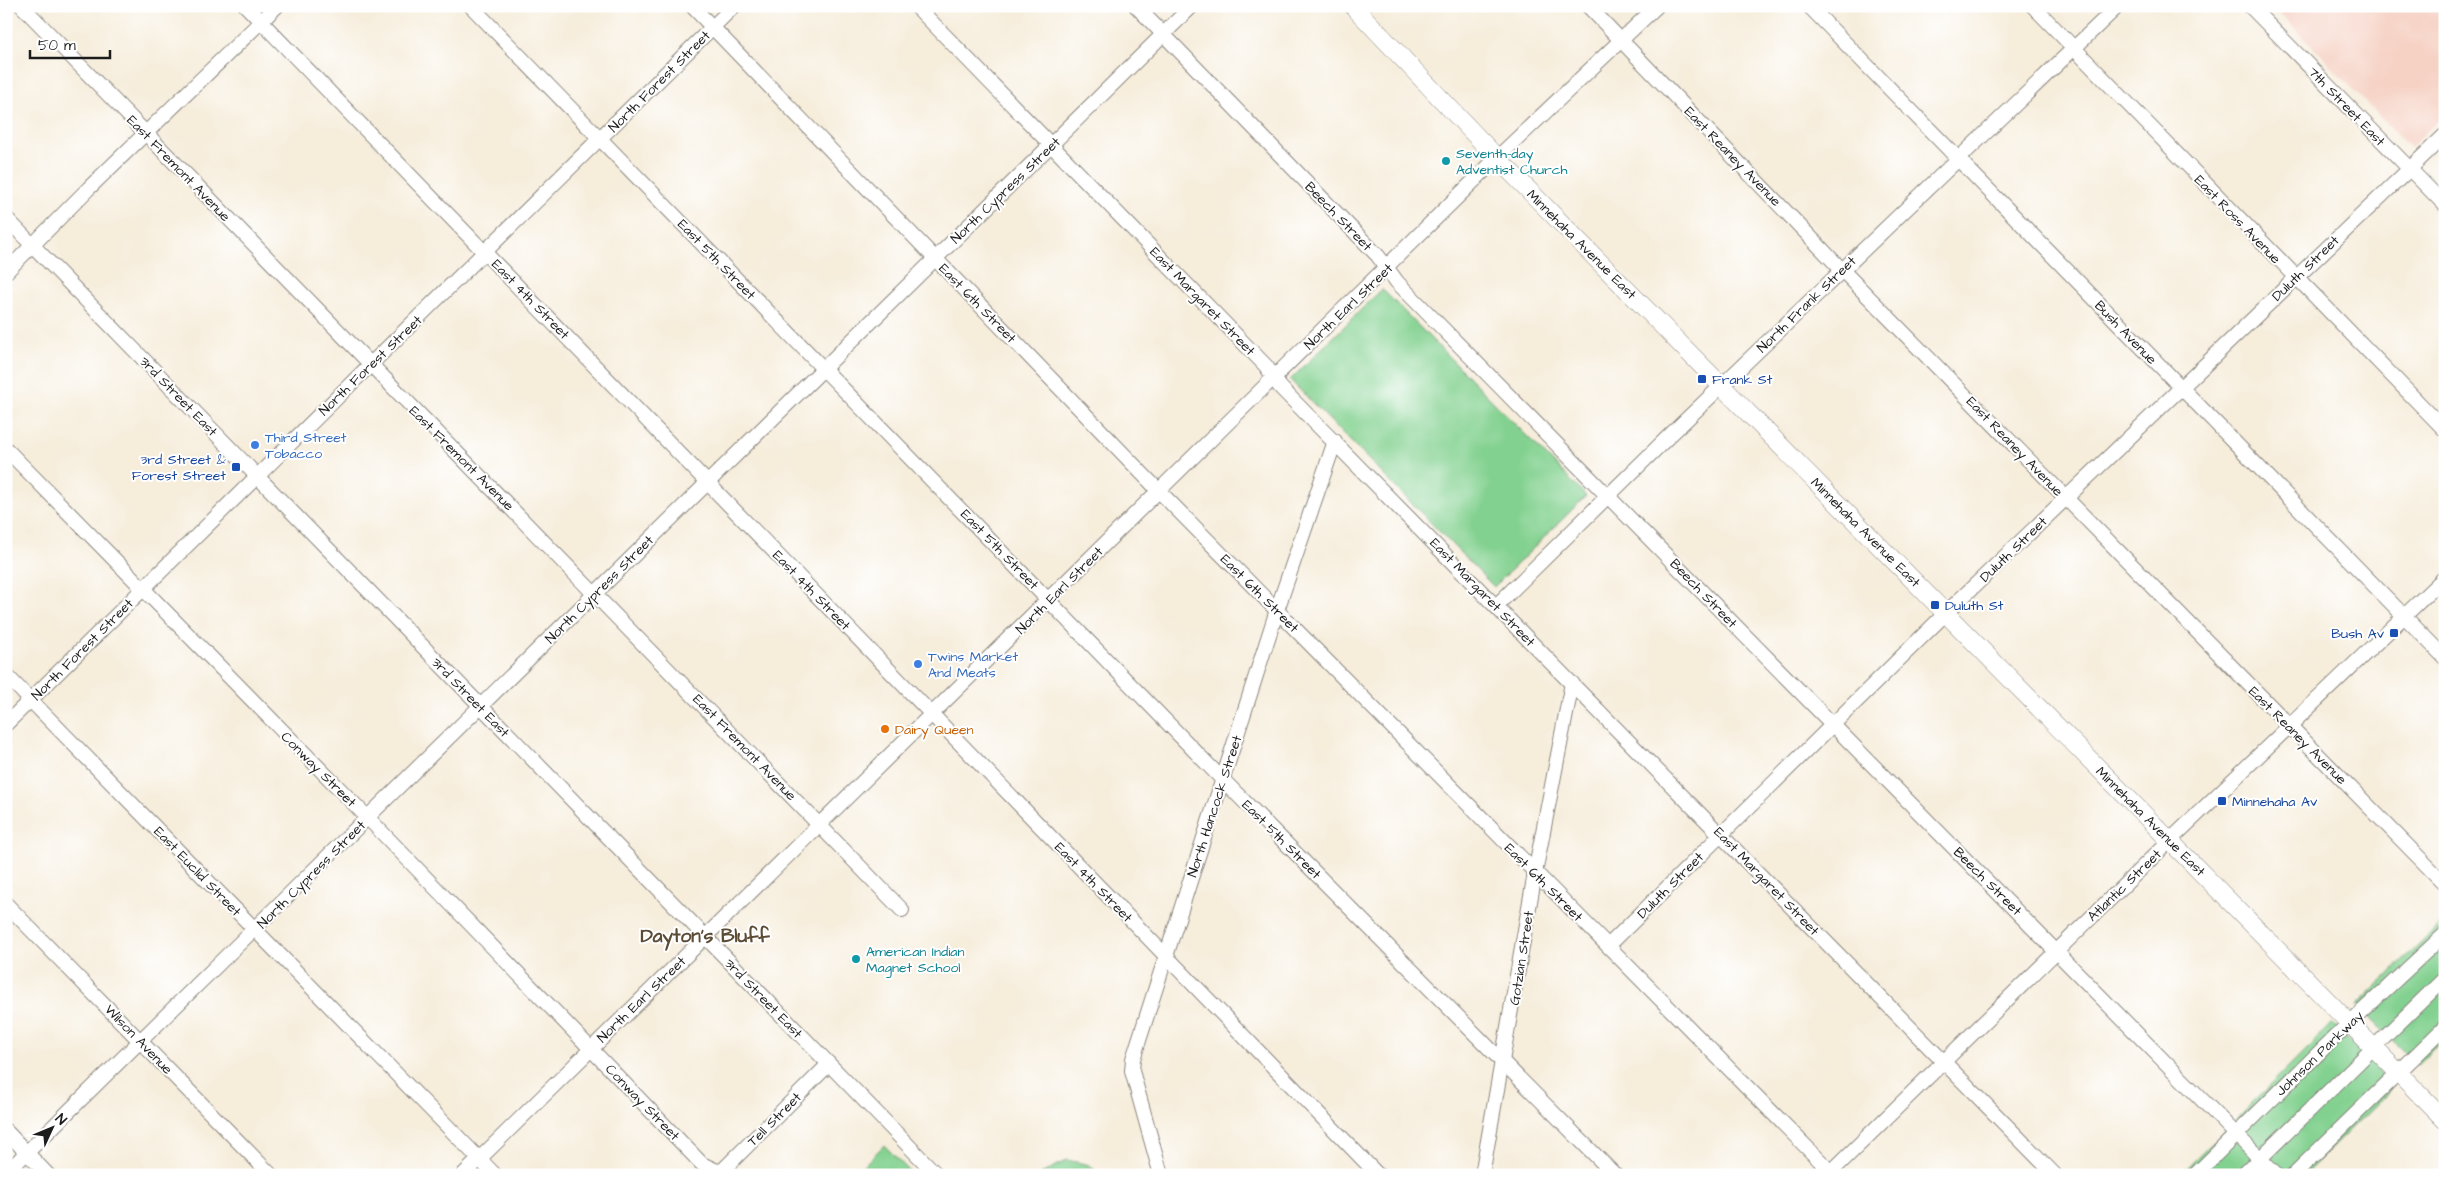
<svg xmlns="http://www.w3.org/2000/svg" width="2451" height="1181" font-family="'Architects Daughter',sans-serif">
	<rect width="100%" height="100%" fill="#fff"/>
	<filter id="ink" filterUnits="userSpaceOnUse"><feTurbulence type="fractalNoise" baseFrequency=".02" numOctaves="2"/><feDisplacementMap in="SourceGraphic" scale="10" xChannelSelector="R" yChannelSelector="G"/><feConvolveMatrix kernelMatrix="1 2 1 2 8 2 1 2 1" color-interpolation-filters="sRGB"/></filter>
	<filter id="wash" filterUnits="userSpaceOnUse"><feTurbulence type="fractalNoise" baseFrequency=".0096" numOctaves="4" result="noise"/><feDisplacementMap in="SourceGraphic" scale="20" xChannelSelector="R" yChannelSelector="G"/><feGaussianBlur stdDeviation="1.12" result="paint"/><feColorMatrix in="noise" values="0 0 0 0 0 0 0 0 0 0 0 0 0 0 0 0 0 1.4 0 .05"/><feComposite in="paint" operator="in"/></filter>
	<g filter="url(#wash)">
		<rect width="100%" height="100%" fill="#f6eddb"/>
		<path fill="#f6d2c4" d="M2273,6H2445V114L2410,148Z"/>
		<g fill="#83d190" stroke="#507656">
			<path d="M1382,289L1586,496L1494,587L1290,380Z"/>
			<path d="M2445,920V1039L2417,1065L2357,1005Z"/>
			<path d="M2332,1023L2394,1086L2304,1175H2180Z"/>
			<path d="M884,1145L913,1175H854Z"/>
			<path d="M1067,1160L1090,1165L1100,1175H1040Z"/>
		</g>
	</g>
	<g filter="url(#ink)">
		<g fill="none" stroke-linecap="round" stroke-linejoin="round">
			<g stroke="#89847c" stroke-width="16">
				<g id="minor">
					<path d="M22,6L902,910"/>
					<path d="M246,6L1378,1175"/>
					<path d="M471,6L1222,779L1615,1175"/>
					<path d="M692,6L1159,491L1834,1175"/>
					<path d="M916,6L1266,366L1280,387L2055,1175"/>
					<path d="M1136,6L1378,256L1397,282L2276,1175"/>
					<path d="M1588,6L1842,270L2445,884"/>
					<path d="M1809,6L2445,658"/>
					<path d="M2033,6L2445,430"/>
					<path d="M2250,6L2445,205"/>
					<path d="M6,218L937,1175"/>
					<path d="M6,272L89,188L277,6"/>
					<path d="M6,449L367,817L702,1164L717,1171L723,1170L829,1064"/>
					<path d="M1497,605L1666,439L2118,6"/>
					<path d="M6,675L495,1175"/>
					<path d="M6,724L734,6"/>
					<path d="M6,904L271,1175"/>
					<path d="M1608,946L1946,613L2445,135"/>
					<path d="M6,1131L48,1175"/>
					<path d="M6,1173L1192,6"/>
					<path d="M463,1175L1497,158L1657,6"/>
					<path d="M1161,1175L1132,1071L1133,1059L1277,610L1335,441"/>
					<path d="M1482,1175L1535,873L1572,683"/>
					<path d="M1828,1175L2160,850L2445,577"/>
					<path d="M2195,1175L2341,1031L2445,934"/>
					<path d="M2243,1175L2445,978"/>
					<path d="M2293,1175L2445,1027"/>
				</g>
			</g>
			<g stroke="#89847c" stroke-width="19">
				<path id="major" d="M1353,6L1497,158L2445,1120"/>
			</g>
			<use href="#minor" stroke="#fff" stroke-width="14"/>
			<use href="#major" stroke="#fff" stroke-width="18"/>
		</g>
	</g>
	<g fill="#0f9aa8" stroke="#fff" stroke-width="2">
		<circle cx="1446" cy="161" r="5"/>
		<circle cx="856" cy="959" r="5"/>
	</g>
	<g fill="#1a4fb4" stroke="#fff" stroke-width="2">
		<rect x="1697" y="374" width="10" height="10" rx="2.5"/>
		<rect x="231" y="462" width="10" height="10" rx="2.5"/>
		<rect x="1930" y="600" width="10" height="10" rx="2.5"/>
		<rect x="2389" y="628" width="10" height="10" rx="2.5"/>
		<rect x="2217" y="796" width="10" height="10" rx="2.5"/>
	</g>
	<g fill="#3f7fe0" stroke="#fff" stroke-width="2">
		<circle cx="255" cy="445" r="5"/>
		<circle cx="918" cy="664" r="5"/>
	</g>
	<circle fill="#e8710a" stroke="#fff" stroke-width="2" cx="885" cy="729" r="5"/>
	<g text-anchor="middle" stroke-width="4" stroke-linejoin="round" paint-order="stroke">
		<g font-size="14" fill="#1c1c1c" stroke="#fff">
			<text transform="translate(659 81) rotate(-45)" y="5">North Forest Street</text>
			<text transform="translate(2347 106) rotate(46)" y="5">7th Street East</text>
			<text transform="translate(1733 156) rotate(46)" y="5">East Reaney Avenue</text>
			<text transform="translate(179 168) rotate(46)" y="5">East Fremont Avenue</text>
			<text transform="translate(1005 190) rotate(-44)" y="5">North Cypress Street</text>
			<text transform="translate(1339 216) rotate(46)" y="5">Beech Street</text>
			<text transform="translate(2238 219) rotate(46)" y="5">East Ross Avenue</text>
			<text transform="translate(1582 244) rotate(45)" y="5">Minnehaha Avenue East</text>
			<text transform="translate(717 259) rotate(46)" y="5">East 5th Street</text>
			<text transform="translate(2305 268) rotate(-44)" y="5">Duluth Street</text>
			<text transform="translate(531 299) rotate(46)" y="5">East 4th Street</text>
			<text transform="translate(1203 301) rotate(46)" y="5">East Margaret Street</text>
			<text transform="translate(978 303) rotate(46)" y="5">East 6th Street</text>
			<text transform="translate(1806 304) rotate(-44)" y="5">North Frank Street</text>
			<text transform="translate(1348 306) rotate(-44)" y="5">North Earl Street</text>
			<text transform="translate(2126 332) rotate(46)" y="5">Bush Avenue</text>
			<text transform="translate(370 365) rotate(-44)" y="5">North Forest Street</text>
			<text transform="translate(179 396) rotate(46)" y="5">3rd Street East</text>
			<text transform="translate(2015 446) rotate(46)" y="5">East Reaney Avenue</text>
			<text transform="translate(462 458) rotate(45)" y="5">East Fremont Avenue</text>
			<text transform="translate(1866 532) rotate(45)" y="5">Minnehaha Avenue East</text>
			<text transform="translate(1000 549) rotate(46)" y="5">East 5th Street</text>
			<text transform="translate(2013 549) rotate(-44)" y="5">Duluth Street</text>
			<text transform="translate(599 589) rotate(-45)" y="5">North Cypress Street</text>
			<text transform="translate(812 590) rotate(46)" y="5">East 4th Street</text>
			<text transform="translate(1059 590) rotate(-45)" y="5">North Earl Street</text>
			<text transform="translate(1483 592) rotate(46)" y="5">East Margaret Street</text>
			<text transform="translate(1260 593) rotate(45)" y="5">East 6th Street</text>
			<text transform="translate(1704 593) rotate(46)" y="5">Beech Street</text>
			<text transform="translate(82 649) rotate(-45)" y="5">North Forest Street</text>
			<text transform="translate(471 697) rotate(46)" y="5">3rd Street East</text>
			<text transform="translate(2298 735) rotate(45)" y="5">East Reaney Avenue</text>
			<text transform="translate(745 747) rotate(46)" y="5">East Fremont Avenue</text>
			<text transform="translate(319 769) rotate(45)" y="5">Conway Street</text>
			<text transform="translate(1214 806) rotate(-72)" y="5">North Hancock Street</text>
			<text transform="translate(2151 821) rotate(45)" y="5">Minnehaha Avenue East</text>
			<text transform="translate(1282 839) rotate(45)" y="5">East 5th Street</text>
			<text transform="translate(198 871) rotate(46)" y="5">East Euclid Street</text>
			<text transform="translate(311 874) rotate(-45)" y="5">North Cypress Street</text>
			<text transform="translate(1767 881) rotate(46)" y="5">East Margaret Street</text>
			<text transform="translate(1988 881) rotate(45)" y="5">Beech Street</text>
			<text transform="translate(1094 882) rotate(46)" y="5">East 4th Street</text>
			<text transform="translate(1544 882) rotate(45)" y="5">East 6th Street</text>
			<text transform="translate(1670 885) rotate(-45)" y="5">Duluth Street</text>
			<text transform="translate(2124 885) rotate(-44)" y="5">Atlantic Street</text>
			<text transform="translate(1521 958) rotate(-81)" y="5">Gotzian Street</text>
			<text transform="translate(764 998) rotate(46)" y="5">3rd Street East</text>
			<text transform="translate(641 999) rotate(-44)" y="5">North Earl Street</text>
			<text transform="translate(139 1039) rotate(46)" y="5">Wilson Avenue</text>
			<text transform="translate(2319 1053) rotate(-44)" y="5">Johnson Parkway</text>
			<text transform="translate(643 1102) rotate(46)" y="5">Conway Street</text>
			<text transform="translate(774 1119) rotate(-45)" y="5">Tell Street</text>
		</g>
		<g font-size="14" fill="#0d838f" stroke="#fff" text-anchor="start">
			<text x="1456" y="158">Seventh-day<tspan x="1456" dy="16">Adventist Church</tspan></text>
			<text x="866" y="956">American Indian<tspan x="866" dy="16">Magnet School</tspan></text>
		</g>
		<g font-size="14" fill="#164399" stroke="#fff" text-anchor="start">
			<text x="1712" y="384">Frank St</text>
			<text x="226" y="464" text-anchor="end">3rd Street &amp;<tspan x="226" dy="16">Forest Street</tspan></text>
			<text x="1945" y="610">Duluth St</text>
			<text x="2384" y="638" text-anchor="end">Bush Av</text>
			<text x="2232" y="806">Minnehaha Av</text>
		</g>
		<g font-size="14" fill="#366cbe" stroke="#fff" text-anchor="start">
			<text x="265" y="442">Third Street<tspan x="265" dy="16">Tobacco</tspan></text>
			<text x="928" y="661">Twins Market<tspan x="928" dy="16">And Meats</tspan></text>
		</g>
		<g font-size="14" fill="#c56008" stroke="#fff" text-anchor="start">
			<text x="895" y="734">Dairy Queen</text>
		</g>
		<g font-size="19" font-weight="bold" fill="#5c4b35" stroke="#fff">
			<text x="705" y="942">Dayton's Bluff</text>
		</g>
	</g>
	<rect width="2451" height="1181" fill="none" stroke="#fff" stroke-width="25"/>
	<g transform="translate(52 1128) rotate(46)" stroke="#ffffff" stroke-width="4" paint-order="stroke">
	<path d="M0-4L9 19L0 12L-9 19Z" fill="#1c1c1c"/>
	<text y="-8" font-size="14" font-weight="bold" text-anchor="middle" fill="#1c1c1c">N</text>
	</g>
	<path d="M30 50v8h80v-8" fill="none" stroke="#1c1c1c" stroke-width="2.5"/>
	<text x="38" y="50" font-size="15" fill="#1c1c1c" stroke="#ffffff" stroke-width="4" paint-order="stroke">50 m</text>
</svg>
